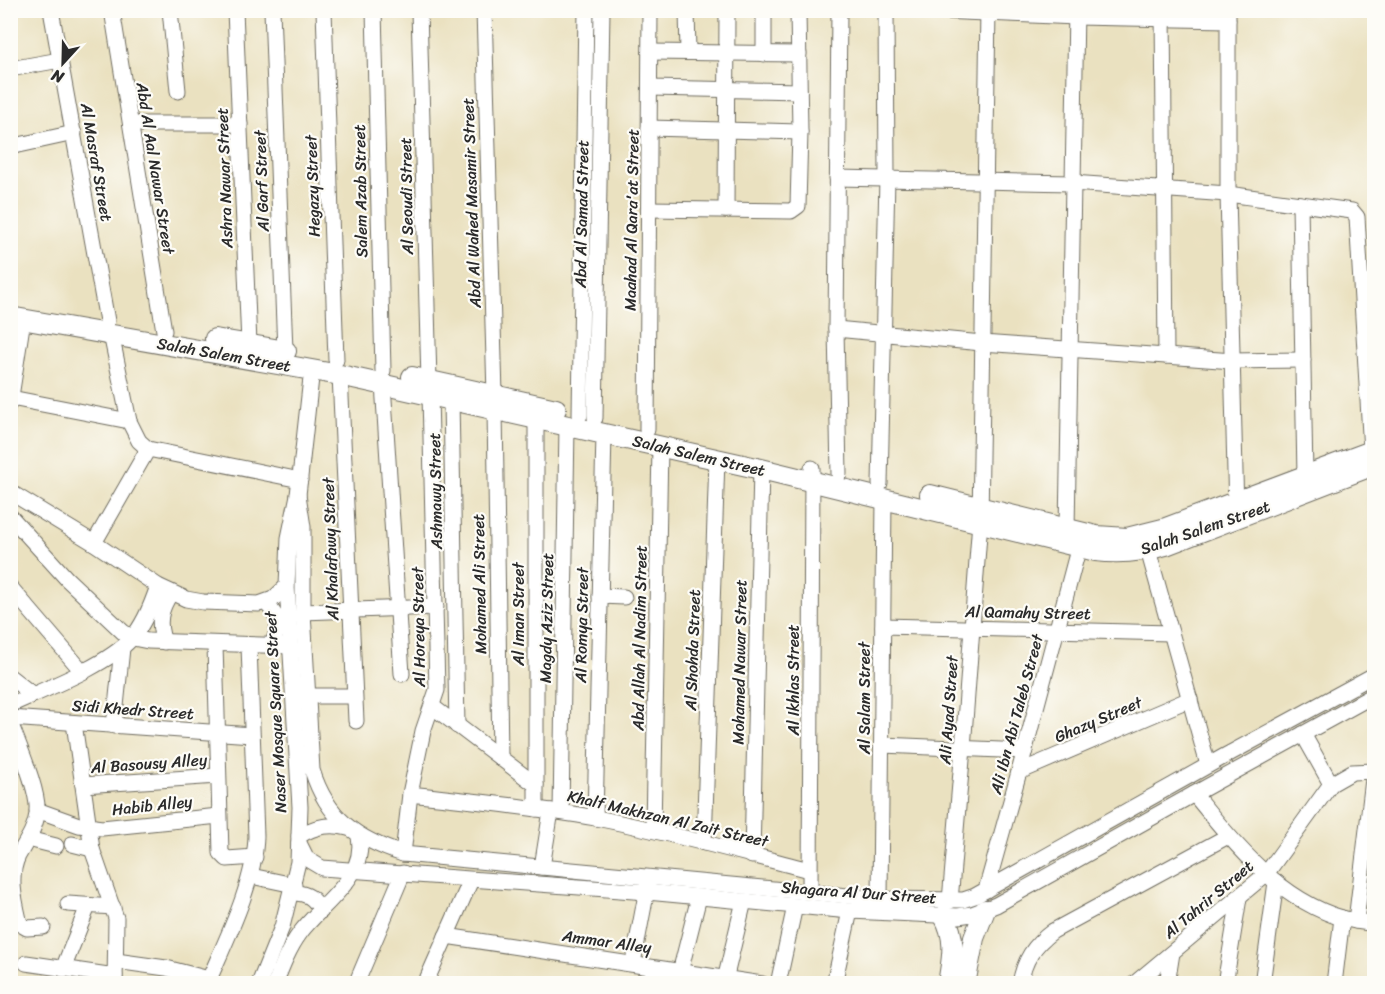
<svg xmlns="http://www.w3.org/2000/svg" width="1385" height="994" font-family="Sriracha,sans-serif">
	<rect width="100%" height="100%" fill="#fdfcf7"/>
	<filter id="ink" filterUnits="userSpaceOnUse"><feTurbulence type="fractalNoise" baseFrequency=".0167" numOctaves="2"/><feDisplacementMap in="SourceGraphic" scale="12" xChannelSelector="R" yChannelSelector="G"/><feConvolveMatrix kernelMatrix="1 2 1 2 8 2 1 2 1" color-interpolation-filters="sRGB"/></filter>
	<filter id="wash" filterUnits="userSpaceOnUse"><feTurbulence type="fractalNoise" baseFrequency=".008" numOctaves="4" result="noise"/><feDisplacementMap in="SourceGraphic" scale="24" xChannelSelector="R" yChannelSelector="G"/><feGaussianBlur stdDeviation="1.35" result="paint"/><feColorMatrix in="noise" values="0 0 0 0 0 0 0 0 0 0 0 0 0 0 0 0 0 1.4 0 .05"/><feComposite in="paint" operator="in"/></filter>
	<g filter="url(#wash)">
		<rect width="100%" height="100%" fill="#eae1c0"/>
	</g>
	<g filter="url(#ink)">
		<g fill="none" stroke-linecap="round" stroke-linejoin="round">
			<g stroke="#6e6b5f" stroke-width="17">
				<g id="minor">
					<path d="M51,10L107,321"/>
					<path d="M112,10L164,331"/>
					<path d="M170,10L178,91"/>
					<path d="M235,10L249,344"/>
					<path d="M272,10L285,351"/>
					<path d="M324,10L336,360"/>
					<path d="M374,10L383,371"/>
					<path d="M419,10L429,381"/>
					<path d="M484,10L495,395"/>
					<path d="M687,10L688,52"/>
					<path d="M839,10L836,329L839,474"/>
					<path d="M917,10L1076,17L1228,20"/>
					<path d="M1228,10V194L1236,512"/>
					<path d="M650,52L799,54"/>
					<path d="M764,54V10"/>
					<path d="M10,69L60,60"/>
					<path d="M650,88L799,91"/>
					<path d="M131,124H240"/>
					<path d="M649,128L800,132"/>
					<path d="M10,147L74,133"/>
					<path d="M837,178L1072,183L1228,194L1352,211L1357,217L1371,451"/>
					<path d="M1300,204L1305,476"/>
					<path d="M649,209L791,211L798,206L800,132L798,10"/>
					<path d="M726,210L727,10"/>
					<path d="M836,329L982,343L1166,356L1163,10"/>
					<path d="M111,334L129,421L139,441L148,449"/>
					<path d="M1166,356L1233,361L1303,360"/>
					<path d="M340,375L356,721"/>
					<path d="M383,384L402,674"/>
					<path d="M11,398L129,421"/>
					<path d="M451,400L457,726"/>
					<path d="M10,403L23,319"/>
					<path d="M495,409L500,758"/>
					<path d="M580,415L586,10"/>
					<path d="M536,418V809"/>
					<path d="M595,418L602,10"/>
					<path d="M647,430L650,10"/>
					<path d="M880,484L887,178L886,10"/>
					<path d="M10,492L94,543L158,586L186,599L203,602L259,604L273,599L287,586"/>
					<path d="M298,495L303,527V612L312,770C327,818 356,839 403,854L880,899L963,900L975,896L1223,757L1374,675"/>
					<path d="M10,516L67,579L123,632L133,638L148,641L290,646"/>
					<path d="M1067,529L1076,10"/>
					<path d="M94,543L148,449L300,480"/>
					<path d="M1148,550L1208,765"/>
					<path d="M10,587L82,671"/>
					<path d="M600,596L624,597"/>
					<path d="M266,603C280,618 281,627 271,646"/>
					<path d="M303,612L436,607"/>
					<path d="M883,626L1171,633"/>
					<path d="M164,642C157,623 160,609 171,593"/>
					<path d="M215,645L221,853L227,859L255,857"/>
					<path d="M10,677L33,695"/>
					<path d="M299,696H354"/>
					<path d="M10,705C45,689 106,666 131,639C144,625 152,604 158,586"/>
					<path d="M433,707L536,785"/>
					<path d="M10,718L252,735"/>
					<path d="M10,722C18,744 40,793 37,814C35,830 25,843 18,856C8,877 15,902 20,924L27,928L43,927"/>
					<path d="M74,723L92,849L116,918L115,984"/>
					<path d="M114,726L122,648"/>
					<path d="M1303,734L1331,784"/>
					<path d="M882,745L1025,751"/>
					<path d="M1019,772L1190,699"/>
					<path d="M83,785L218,776"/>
					<path d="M410,794C472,801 535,807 596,818C668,832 739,852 809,870"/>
					<path d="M1194,794C1234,843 1278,899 1342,918C1353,921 1364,922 1374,924"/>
					<path d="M37,810L79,825L102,828L219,816"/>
					<path d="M561,812L567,425"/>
					<path d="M595,818L604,434"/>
					<path d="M653,830L660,446"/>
					<path d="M299,836C315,826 330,823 348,828"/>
					<path d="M28,839L56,846"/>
					<path d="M299,843L307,859L322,868L647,892L850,911L958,916L972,914L996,905L1194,794L1374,695"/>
					<path d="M704,843L717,459"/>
					<path d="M72,844L92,849"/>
					<path d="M403,854L410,794L423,731L437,690L430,395"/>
					<path d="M752,856L761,469"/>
					<path d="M542,867L551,811"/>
					<path d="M251,876L294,885"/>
					<path d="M986,890L1019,772L1079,546"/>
					<path d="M810,892L812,468"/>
					<path d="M292,893C306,892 315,898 321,911"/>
					<path d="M880,899L884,497"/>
					<path d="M950,901L963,748L980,521L988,10"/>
					<path d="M68,904L113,907"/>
					<path d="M1356,921L1374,771"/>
					<path d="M446,936L762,984"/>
					<path d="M116,961L166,968L209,979"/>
					<path d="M26,963L115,976"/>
					<path d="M633,963L648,884"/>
					<path d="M63,969L88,906"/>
					<path d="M207,984C226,940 255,883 256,836L249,646"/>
					<path d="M259,984L282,927L298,862L300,807L287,586L289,538L298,495L312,369"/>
					<path d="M275,984C282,966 289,948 300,933C322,903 367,878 359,836"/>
					<path d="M356,984L403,873"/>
					<path d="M425,984L471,880"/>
					<path d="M677,984L699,897"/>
					<path d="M724,984L744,901"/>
					<path d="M778,984L795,906"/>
					<path d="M834,984L850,911"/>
					<path d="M1020,984C1024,960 1034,945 1053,931L1228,836"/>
					<path d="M1134,984L1266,874L1331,784L1352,772L1374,771"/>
					<path d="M1167,984L1172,953"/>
					<path d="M1225,984L1239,898"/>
					<path d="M1262,984L1276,882"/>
					<path d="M1334,984L1342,918"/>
				</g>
			</g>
			<g stroke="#6e6b5f" stroke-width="22">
				<g id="major">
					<path d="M10,317L340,375L761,469L1096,551C1121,554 1142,552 1166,545L1374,465"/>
					<path d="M215,339L286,351"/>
					<path d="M412,377L556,409"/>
					<path d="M930,495L1096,536L1127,538L1163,529L1374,450"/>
					<path d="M944,916C957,939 952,959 948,984"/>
					<path d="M965,984L974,938L985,910"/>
				</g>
			</g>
			<use href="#minor" stroke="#fff" stroke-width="15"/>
			<use href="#major" stroke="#fff" stroke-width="20"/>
		</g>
	</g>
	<g text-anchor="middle" stroke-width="4.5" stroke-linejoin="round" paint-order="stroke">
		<g font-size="16" fill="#2b2b2b" stroke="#fdfcf7">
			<text transform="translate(97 162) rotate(80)" y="6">Al Masraf Street</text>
			<text transform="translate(156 168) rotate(81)" y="6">Abd Al Aal Nawar Street</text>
			<text transform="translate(224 178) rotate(-92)" y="6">Ashra Nawar Street</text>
			<text transform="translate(261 181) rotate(-92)" y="6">Al Garf Street</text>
			<text transform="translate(312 186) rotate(-92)" y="6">Hegazy Street</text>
			<text transform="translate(360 191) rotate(-91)" y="6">Salem Azab Street</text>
			<text transform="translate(406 196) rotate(-91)" y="6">Al Seoudi Street</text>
			<text transform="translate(471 203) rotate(-92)" y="6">Abd Al Wahed Masamir Street</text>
			<text transform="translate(581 214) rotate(-89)" y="6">Abd Al Samad Street</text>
			<text transform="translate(631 220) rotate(-89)" y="6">Maahad Al Qara'at Street</text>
			<text transform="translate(224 354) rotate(10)" y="6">Salah Salem Street</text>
			<text transform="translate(699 455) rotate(13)" y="6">Salah Salem Street</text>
			<text transform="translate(435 491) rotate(-91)" y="6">Ashmawy Street</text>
			<text transform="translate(1205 527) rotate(-19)" y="6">Salah Salem Street</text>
			<text transform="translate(330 549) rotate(-92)" y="6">Al Khalafawy Street</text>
			<text transform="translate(479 584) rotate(-91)" y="6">Mohamed Ali Street</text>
			<text transform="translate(1028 612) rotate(1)" y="6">Al Qamahy Street</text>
			<text transform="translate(518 614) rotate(-90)" y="6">Al Iman Street</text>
			<text transform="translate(546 618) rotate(-89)" y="6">Magdy Aziz Street</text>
			<text transform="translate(581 625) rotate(-89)" y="6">Al Romya Street</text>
			<text transform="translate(418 627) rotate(-91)" y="6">Al Horeya Street</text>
			<text transform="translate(639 638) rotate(-89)" y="6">Abd Allah Al Nadim Street</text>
			<text transform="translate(692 650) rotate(-88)" y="6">Al Shohda Street</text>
			<text transform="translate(739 662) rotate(-89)" y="6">Mohamed Nawar Street</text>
			<text transform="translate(793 680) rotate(-90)" y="6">Al Ikhlas Street</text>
			<text transform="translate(864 698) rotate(-90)" y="6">Al Salam Street</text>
			<text transform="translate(133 709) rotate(4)" y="6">Sidi Khedr Street</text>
			<text transform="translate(948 710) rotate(-86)" y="6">Ali Ayad Street</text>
			<text transform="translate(275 712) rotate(-93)" y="6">Naser Mosque Square Street</text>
			<text transform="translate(1016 714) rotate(-75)" y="6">Ali Ibn Abi Taleb Street</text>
			<text transform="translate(1098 719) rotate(-23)" y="6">Ghazy Street</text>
			<text transform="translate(149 763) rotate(-4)" y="6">Al Basousy Alley</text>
			<text transform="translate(152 805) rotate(-6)" y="6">Habib Alley</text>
			<text transform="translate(668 818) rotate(13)" y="6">Khalf Makhzan Al Zait Street</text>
			<text transform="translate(859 892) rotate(4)" y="6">Shagara Al Dur Street</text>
			<text transform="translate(1208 899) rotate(-40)" y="6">Al Tahrir Street</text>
			<text transform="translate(607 941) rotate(8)" y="6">Ammar Alley</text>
		</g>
	</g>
	<rect width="1385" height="994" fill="none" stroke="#fdfcf7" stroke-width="36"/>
	<g transform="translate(63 63) rotate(202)" stroke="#fdfcf7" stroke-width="4.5" paint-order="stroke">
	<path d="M0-4.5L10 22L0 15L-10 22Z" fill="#2b2b2b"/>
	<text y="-9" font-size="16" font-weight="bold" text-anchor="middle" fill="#2b2b2b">N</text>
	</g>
</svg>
